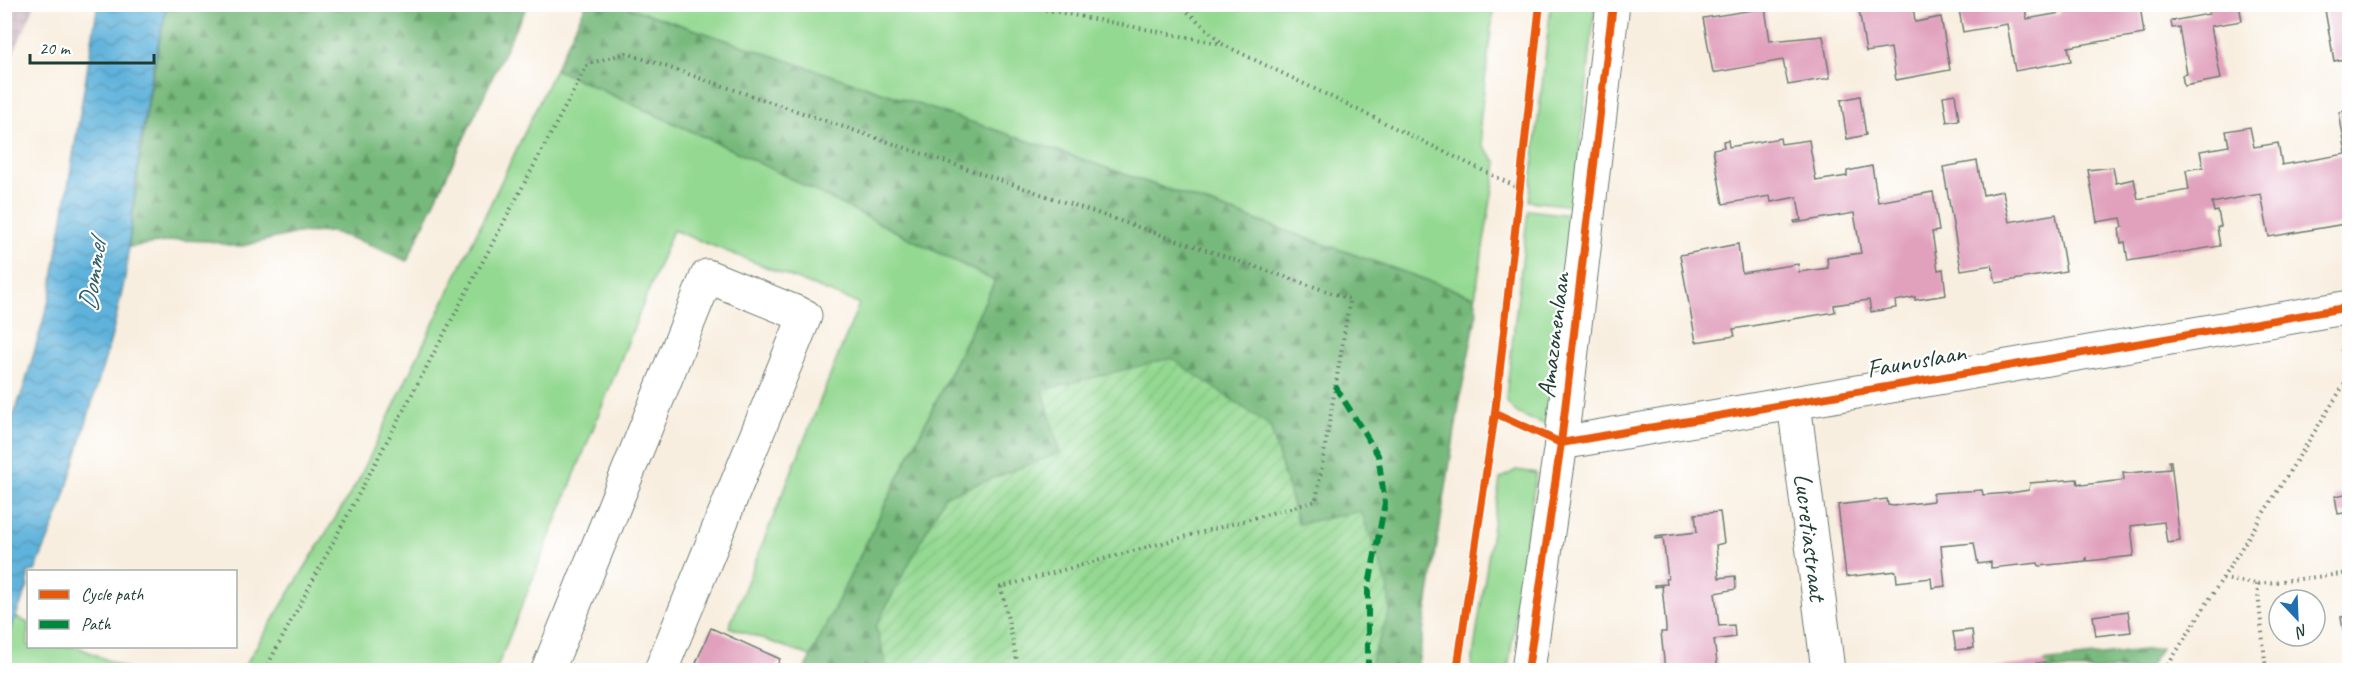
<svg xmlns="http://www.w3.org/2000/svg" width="2354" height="675" font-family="Caveat,sans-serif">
	<defs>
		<pattern id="industrial-grid" width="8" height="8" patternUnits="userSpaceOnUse" patternTransform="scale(1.5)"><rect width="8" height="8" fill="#d2bdc8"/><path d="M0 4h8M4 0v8" fill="none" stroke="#b4a3ac"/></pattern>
		<pattern id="forest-firs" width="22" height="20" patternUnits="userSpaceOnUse" patternTransform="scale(1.5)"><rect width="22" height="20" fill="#77b97c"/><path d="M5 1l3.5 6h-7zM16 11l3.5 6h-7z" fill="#619866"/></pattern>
		<pattern id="garden-furrows" width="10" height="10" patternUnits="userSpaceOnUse" patternTransform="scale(1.5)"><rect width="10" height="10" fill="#94d992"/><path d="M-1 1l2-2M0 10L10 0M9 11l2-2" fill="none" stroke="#7fbb7e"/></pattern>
		<pattern id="water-waves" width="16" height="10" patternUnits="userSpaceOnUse" patternTransform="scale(1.5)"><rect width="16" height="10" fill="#5fb2db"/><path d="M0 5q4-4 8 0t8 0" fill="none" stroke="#4e92b2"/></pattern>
	</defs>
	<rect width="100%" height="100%" fill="#fff"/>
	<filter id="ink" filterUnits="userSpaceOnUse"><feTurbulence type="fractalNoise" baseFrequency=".0167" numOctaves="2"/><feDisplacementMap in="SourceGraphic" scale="12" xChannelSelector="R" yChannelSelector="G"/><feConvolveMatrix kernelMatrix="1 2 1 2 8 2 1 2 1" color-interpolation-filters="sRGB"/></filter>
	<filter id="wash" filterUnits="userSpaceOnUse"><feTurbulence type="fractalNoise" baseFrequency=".008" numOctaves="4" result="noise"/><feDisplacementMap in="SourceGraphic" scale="24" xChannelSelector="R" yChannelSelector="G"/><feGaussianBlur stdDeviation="1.35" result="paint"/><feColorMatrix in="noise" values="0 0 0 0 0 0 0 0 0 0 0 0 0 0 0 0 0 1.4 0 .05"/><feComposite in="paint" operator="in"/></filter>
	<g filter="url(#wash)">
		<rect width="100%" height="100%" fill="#f8eedf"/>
		<path fill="url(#industrial-grid)" d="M5,4L35,5L5,73L4,5Z"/>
		<g fill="#94d992" stroke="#5a8b63" stroke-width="1.5">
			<path d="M621,5H1494L1480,123L1483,145L1497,163L1475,297L1058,151Z"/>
			<path d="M1551,5H1595L1574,206L1529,201Z"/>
			<path d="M555,69L735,151L995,281L811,656L729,627L859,304L673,230L496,670H242L358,481Z"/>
			<path d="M1528,210L1572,215L1548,425C1532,419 1509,415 1506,397Z"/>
			<path d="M1516,470L1536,473L1508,670H1471L1500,479Z"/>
			<path d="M16,617L28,623V646L78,647L129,670H5V643Z"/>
		</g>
		<g fill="url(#forest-firs)" stroke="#4b7b58" stroke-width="1.5">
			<path d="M167,5H528L512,35L407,261L363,242L332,232L297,233L238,247L209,241L179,240L129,247C138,165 149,85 167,5Z"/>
			<path d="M586,5H621L1058,151L1475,297L1477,312L1460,399L1417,670H1367L1390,611L1298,524L1270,426L1060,453L945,496L876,626L887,670H804L995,281L735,151L555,69Z"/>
			<path d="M2161,648L2147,670H2044L2043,662Z"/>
		</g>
		<path fill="url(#garden-furrows)" stroke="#5a8b63" stroke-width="1.5" d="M1171,358L1270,426L1298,524L1361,511L1388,586L1390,611L1367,670H887L876,626L945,496L1060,453L1043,390Z"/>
		<path fill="url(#water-waves)" stroke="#3f7888" stroke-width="1.5" d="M98,4L167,5L152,71L140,145L125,278L112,335L61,508L35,571L28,572V586L5,643V439L25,384L50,297Z"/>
		<g id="blocks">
			<g fill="#e1a1bd">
				<path d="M1858,4H1913L1915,22L1941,17L1950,70L1896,80L1891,48L1866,52Z"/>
				<path d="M1958,4H2024L2027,19L2060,13L2061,5H2140L2144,34L2068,47L2071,61L2015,71L2007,24L1963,32Z"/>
				<path d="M2207,4H2239L2242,21L2211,26L2221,79L2184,86L2182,75L2187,74L2179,27L2172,28L2171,21L2209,14Z"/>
				<path d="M2350,6V58L2334,61L2325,10Z"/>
				<path d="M1765,8L1770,41L1823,36L1830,78L1788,85L1783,60L1713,73L1703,18Z"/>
				<path d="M1955,94L1959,120L1947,122L1943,96Z"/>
				<path d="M1860,96L1866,135L1847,139L1841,100Z"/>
				<path d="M2350,110V223L2269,237L2261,194L2237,198L2212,203L2214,212L2218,211L2221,226L2217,227L2220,246L2128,261L2125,242L2121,243L2119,228L2123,227L2121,218L2097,222L2088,170L2113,167L2116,183L2134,179L2138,199L2189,190L2186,170L2203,167L2200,151L2229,146L2226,131L2250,127L2254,147L2278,143L2282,165L2346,154L2339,112Z"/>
				<path d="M1780,138L1781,144L1809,140L1816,181L1847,176V171L1872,166L1878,202L1933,192L1939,231L1932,232L1938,270L1943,269L1946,295L1915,300V297L1895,301L1896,308L1871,312L1869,300L1834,305L1835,312L1733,329L1735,336L1696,342L1680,255L1738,244L1742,273L1798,264L1799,272L1828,268L1827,258L1861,253L1854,213L1795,223L1794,221L1801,220L1797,197L1771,202L1770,196L1723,204L1713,149L1724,147L1723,141L1728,140L1729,147Z"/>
				<path d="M1977,161L1983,195L2003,191L2009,222L2056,214L2066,271L1996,283L1992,265L1961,270L1943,167Z"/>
				<path d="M2169,461H2171L2180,541L2167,543L2164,522L2131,526L2134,553L2133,556L2088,561L2086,557V561L2039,566L2038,563L1991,568V562L1978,564L1974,543L1941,546L1945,586L1932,588L1931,578L1897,582L1896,571L1846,577L1838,505L1887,499L1888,505L1893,506L1933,501V494L1935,493L1982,490L1983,495L2010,493L2029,490L2030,483L2077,479L2078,484L2082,483V485L2124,480L2123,472L2129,473L2170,469Z"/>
				<path d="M2350,493V512L2338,514L2335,496Z"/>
				<path d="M1720,512L1724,543L1716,545L1719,578L1735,576L1736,589L1715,593L1719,626L1734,625L1735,637L1714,640L1718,670H1665L1661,632H1666V627L1662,586L1655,587L1654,585L1667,584L1666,579H1668L1663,538L1655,539V537L1697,532L1695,514Z"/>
				<path d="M2128,611L2131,632L2096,636L2093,616Z"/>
				<path d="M2350,616V629L2343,630L2341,617Z"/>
				<path d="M711,628L780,659L775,670H693Z"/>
				<path d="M1972,630L1974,648L1956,650L1953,632Z"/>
				<path d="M2045,662L2046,670H1976V669Z"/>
			</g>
		</g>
	</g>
	<g filter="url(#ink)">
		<use href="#blocks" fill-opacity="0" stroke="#6b7b70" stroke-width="1.5"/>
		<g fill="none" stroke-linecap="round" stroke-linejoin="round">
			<g stroke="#6b7b70" stroke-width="35">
				<g id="minor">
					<path d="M1794,403L1828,670"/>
					<path d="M1561,443L2350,307"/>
					<path d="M548,670L707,276L805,316L661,670"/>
					<path d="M1528,670L1561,443L1613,4"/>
				</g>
			</g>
			<g stroke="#6b7b70" stroke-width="4" stroke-dasharray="1.5 4.5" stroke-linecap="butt">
				<path d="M1016,4L1222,44L1519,188"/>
				<path d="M1179,4L1221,42"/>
				<path d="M2223,579L2257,584L2350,573"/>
				<path d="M2257,584L2266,670"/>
				<path d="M265,670L588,64L626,53L1350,299L1316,501L1001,587L1019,670"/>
				<path d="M2165,670L2347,380L2341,345"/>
			</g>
			<use href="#minor" stroke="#fff" stroke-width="33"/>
			<path stroke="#00873e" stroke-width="6" stroke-dasharray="12 6" stroke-linecap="butt" d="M1335,386L1378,455L1385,503L1368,590V670"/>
			<g stroke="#fff" stroke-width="11">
				<g id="cycleway">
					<path d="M1495,413L1561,443L2350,307"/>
					<path d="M1457,670L1495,413L1540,4"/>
					<path d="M1528,670L1561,443L1613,4"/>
				</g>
			</g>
			<use href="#cycleway" stroke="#e8590c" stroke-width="8"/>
		</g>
	</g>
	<g text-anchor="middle" stroke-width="4.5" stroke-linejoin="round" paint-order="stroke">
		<g font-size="26" fill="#1f3d34" stroke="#fff">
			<text transform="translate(1553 335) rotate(-83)" y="9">Amazonenlaan</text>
			<text transform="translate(1916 360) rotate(-10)" y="9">Faunuslaan</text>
			<text transform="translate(1811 537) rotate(83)" y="9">Lucretiastraat</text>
		</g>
		<g font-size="27" font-style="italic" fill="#326066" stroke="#fff">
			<text transform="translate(92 276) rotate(-82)" y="9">Dommel</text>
		</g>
	</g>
	<rect width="2354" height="675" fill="none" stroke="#fff" stroke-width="24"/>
	<rect x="27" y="570" width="210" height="78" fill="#ffffff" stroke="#a5b1ae" stroke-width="1.5"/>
	<rect x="39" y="590" width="30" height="9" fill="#e8590c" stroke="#a5b1ae" stroke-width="1.5"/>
	<text x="81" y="600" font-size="18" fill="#1f3d34">Cycle path</text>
	<rect x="39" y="620" width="30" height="9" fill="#00873e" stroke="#a5b1ae" stroke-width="1.5"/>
	<text x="81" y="630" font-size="18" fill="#1f3d34">Path</text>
	<g transform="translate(2297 618) rotate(157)"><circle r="28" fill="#ffffff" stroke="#a5b1ae" stroke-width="1.5"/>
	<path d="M0-4.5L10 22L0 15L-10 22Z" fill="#1f6fb2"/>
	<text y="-9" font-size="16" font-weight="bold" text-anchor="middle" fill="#1f3d34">N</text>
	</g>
	<path d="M30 54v9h124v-9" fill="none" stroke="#1f3d34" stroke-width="3"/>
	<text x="39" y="54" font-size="18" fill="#1f3d34" stroke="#ffffff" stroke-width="4.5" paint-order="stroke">20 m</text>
</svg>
